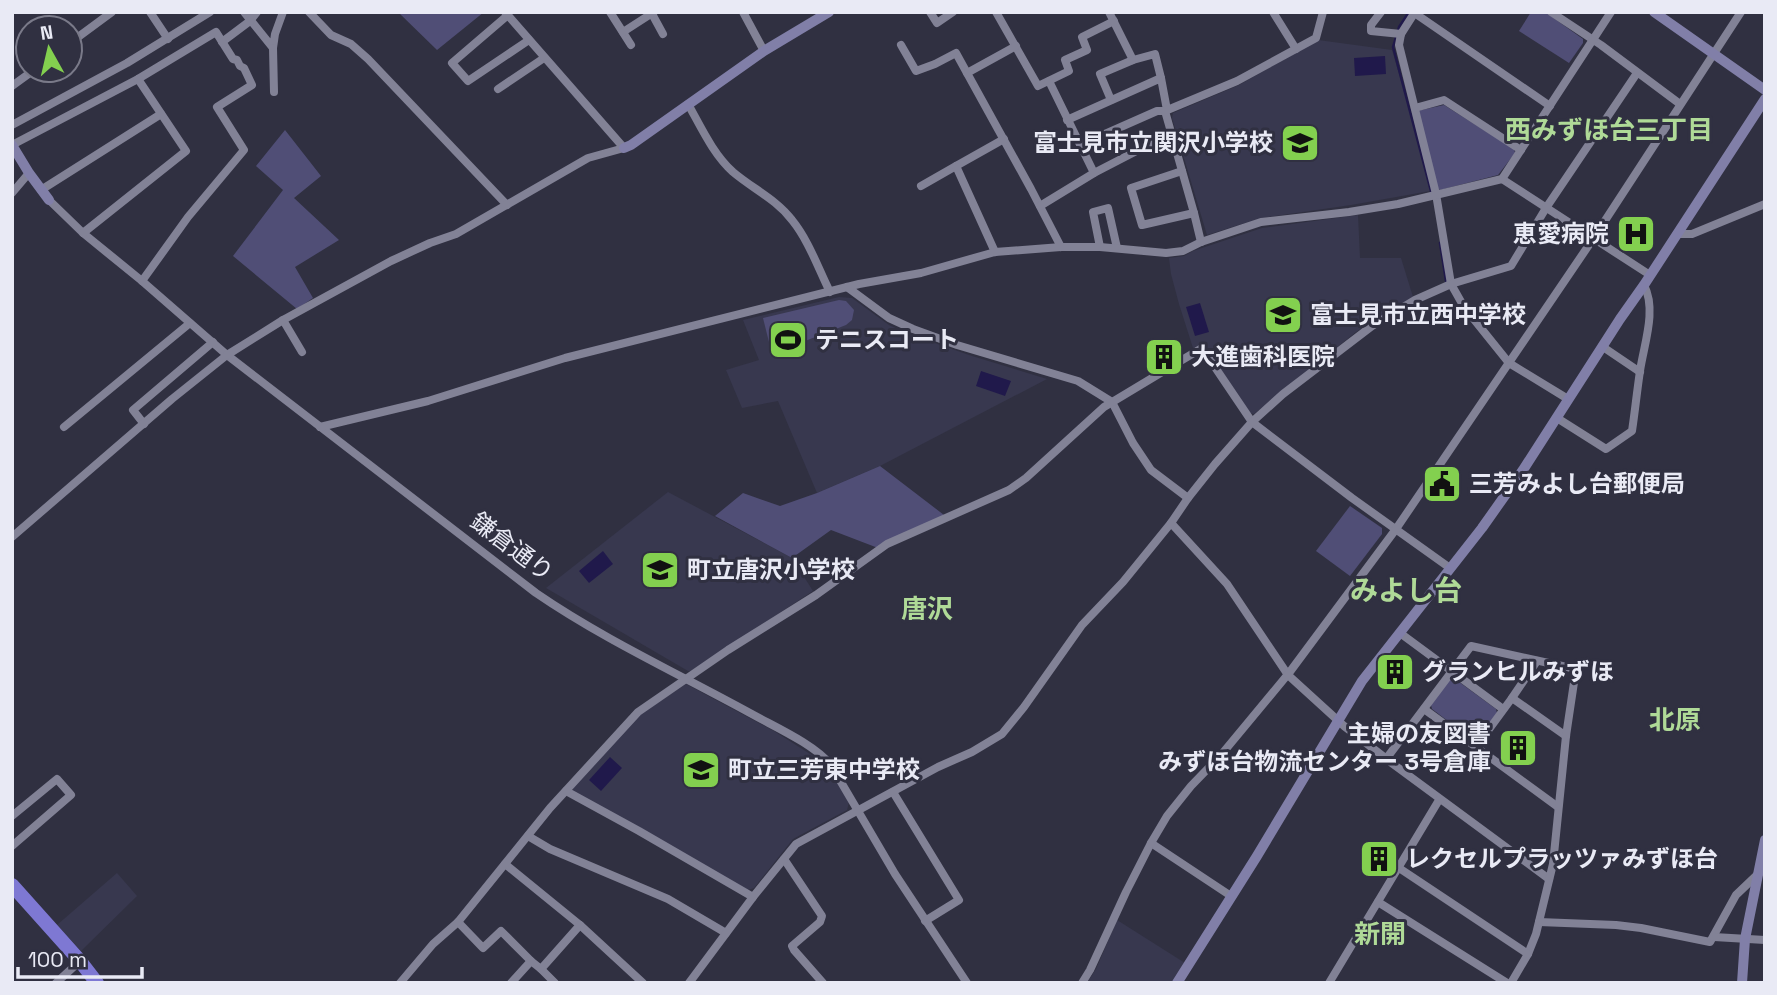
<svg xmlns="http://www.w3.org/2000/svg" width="1777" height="995" font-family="'Space Grotesk','Noto Sans JP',sans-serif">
	<rect width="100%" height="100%" fill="#303041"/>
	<g fill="#38384f">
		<path d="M1318,40L1392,50L1432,188L1430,191L1351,205L1261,218L1207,235L1172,118L1173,113L1239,85Z"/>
		<path d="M1358,215L1360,258H1401L1413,297L1356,332L1254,414L1249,413L1204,343L1193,348L1179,304L1171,274L1169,258L1184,256L1193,251L1262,228Z"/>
		<path d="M839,297L852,298L889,325L906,333L972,356L1047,379L880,466L817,493L778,401L742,408L726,370L759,360L743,320Z"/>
		<path d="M668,492L792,558L813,591L691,671H688L546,588Z"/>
		<path d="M686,684L774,731L821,761L834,777L849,802L847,810L793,839L754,888L748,890L573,792L572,787L637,716Z"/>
		<path d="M117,873L137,896L81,951L57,925Z"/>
		<path d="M1117,920L1185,963L1172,983H1087L1096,969Z"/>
	</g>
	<g fill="#504e76">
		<path d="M398,12H484L437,50Z"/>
		<path d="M1531,12H1545L1583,39V43L1569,63L1519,31Z"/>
		<path d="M1444,105L1514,149L1515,153L1498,175L1440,190L1437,188L1417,111Z"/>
		<path d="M285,130L321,176L294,198L339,240L295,267L313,298L297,309L233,256L283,190L256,166Z"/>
		<path d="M839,300L846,301L854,310L852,320L846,325L772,354L763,318Z"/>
		<path d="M880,466L944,515L878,548L831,530L792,558L715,516L743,493L780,506L817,493Z"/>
		<path d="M1350,506L1382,528V534L1350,576L1316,551Z"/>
		<path d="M1450,679H1455L1496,709L1497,713L1477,739L1473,740L1432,709L1431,705Z"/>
	</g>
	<g fill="#20194b">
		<path d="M1385,56L1386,74L1355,76L1354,58Z"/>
		<path d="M1200,303L1209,332L1195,336L1186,307Z"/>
		<path d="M981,371L1011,381L1005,396L976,386Z"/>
		<path d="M603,551L613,564L589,583L579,571Z"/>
		<path d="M610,757L622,768L601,791L589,780Z"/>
	</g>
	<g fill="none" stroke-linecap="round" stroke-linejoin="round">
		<g stroke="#20194b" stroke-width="2.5">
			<path d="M1409,12L1399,27L1393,47L1432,195"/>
			<path d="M1440,243L1446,281"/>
		</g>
		<g stroke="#828296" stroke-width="8">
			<path d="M150,12L168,39"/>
			<path d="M244,12L273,48L275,34L283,12"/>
			<path d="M309,12L331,35L351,44L368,59L507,205"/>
			<path d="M610,12L631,45"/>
			<path d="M651,12L663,34"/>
			<path d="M743,12L764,51"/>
			<path d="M930,12L937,23L953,12"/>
			<path d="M996,12L1038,86L1069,71L1065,60L1087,50L1082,37L1114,21"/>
			<path d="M1109,12L1133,60"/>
			<path d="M1273,12L1296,49"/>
			<path d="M1381,12L1371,25V31L1401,34"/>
			<path d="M1413,12L1550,106"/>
			<path d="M1415,12L1401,34L1399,45L1436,194L1451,284L1464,307L1509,363L1568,399"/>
			<path d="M1551,12L1601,45L1680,104"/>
			<path d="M508,15L452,63L468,81L529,40"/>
			<path d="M623,32L654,12"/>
			<path d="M222,42L250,21L257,12"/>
			<path d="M70,43L112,12"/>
			<path d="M901,45L916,71L935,64L956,53L967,73"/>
			<path d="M1016,46L967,73L1031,189L1061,247"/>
			<path d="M273,48L274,92"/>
			<path d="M1049,81L1094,173L1150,144L1172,136"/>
			<path d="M12,86L34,70"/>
			<path d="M498,89L544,58"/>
			<path d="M1111,100L1100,74L1133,60L1155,54L1161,78"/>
			<path d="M688,104C701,127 713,154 733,172C753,189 776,199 792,220C809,241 818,268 830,292"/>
			<path d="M1415,108L1444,100L1521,150"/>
			<path d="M1067,120L1161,78L1167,110"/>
			<path d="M12,125L127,63L210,12"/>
			<path d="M12,145L138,79L216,32L233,59L237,60L240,66L244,68L252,85L217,107L244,150L188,217L142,281"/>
			<path d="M1080,145L1157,111H1165"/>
			<path d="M1182,171L1131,188L1142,225L1194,213"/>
			<path d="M1502,179L1650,275"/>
			<path d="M921,186L956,166"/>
			<path d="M41,190L161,114"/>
			<path d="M12,193L29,173"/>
			<path d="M49,200L83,233L142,281L227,355L536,593C603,639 679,674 750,713C775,727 814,744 831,765L895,874L967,983"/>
			<path d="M1040,206L1094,173"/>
			<path d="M83,233L186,151L138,79"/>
			<path d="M1677,234H1692L1765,204"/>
			<path d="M1201,242L1194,213L1165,111L1237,81L1316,38L1323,12"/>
			<path d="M1100,247L1093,212L1108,208L1117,248"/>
			<path d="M995,252L956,166L1004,139"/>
			<path d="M847,287L889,318L913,329L957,345L1078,381L1112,402L1133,443L1151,470L1188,498"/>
			<path d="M283,320L302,352"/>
			<path d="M1603,347L1640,372"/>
			<path d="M1557,418L1606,449L1632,431C1635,411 1637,391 1640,371C1644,344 1657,310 1644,285"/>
			<path d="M144,424L133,410L213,342"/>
			<path d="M64,427L190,323"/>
			<path d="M320,427L428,401L565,358L859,284L921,273L995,252L1061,247H1100L1166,253L1183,251L1201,242L1261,222L1349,212L1398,204L1502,179L1611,12"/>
			<path d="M1171,523L1227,584L1288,675L1344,726L1393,764L1549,879"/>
			<path d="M12,537L172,399L227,355L283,320L391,261L430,243L456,234L588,158L624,148L505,12"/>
			<path d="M1400,633L1503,709"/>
			<path d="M1512,698L1566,736"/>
			<path d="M1424,709L1558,807"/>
			<path d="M1476,747L1512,698L1537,661"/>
			<path d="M1386,759L1471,646L1576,669L1566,736L1553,864L1536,934L1528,954L1511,983"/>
			<path d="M566,791L639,831L753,897"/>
			<path d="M893,792L959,900L925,921"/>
			<path d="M12,816L57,779L71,795L12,846"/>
			<path d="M528,836L550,849L668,899L726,933"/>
			<path d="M1151,843L1231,896"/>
			<path d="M784,859L822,916L820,922L792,946L794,950L823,983"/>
			<path d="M505,864L580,925L643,983"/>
			<path d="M1399,868L1528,954"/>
			<path d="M1378,902L1507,983"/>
			<path d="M458,922L483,948L501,931L531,961"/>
			<path d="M1539,922L1616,925L1641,928L1710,942L1736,895L1757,875"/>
			<path d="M1714,937L1765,940"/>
			<path d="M56,983L80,961"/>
			<path d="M400,983L433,944L458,922L550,808L638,712L728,650L816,595L887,544L1009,490L1026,478L1104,407L1202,348L1252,422L1352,498L1450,568"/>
			<path d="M511,983L531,961L541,969"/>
			<path d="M555,983L541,969L580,925"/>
			<path d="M689,983L753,897L796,844L938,767L972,752L1002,734L1024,707L1082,625L1123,582L1171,523L1188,498L1215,464L1252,422L1283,394L1372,326L1415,300L1451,284L1511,266L1546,208L1637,73"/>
			<path d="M1082,983L1090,970L1126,892L1151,843L1167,816L1191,786L1221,755L1289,673L1396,529L1593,239L1741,12"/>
			<path d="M1329,983L1439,800"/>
		</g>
		<g stroke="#817fa8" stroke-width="10">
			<path d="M1654,12L1765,90"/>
			<path d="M12,145L29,173L49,200"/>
			<path d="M624,148L631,145L764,51L829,12"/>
			<path d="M1177,983L1257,856L1362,681L1482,528L1523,470L1620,319L1644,285L1765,99"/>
			<path d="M1742,983L1745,939L1765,840"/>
		</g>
		<path stroke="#7e78d3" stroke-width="14" d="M12,885L80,961L97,983"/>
	</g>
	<defs>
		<g id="school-square" transform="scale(2.0125)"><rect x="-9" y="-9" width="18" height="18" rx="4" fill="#83d04f" stroke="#303041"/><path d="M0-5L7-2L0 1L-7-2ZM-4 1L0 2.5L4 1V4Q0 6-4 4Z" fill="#111"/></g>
		<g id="hospital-square" transform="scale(2.0125)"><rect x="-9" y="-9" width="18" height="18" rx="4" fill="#83d04f" stroke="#303041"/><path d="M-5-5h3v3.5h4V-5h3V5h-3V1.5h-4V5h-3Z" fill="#111"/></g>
		<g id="stadium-square" transform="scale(2.0125)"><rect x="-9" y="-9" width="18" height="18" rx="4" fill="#83d04f" stroke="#303041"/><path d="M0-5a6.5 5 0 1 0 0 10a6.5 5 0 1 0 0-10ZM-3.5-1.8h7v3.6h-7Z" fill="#111"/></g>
		<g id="building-square" transform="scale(2.0125)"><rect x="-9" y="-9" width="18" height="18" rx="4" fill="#83d04f" stroke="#303041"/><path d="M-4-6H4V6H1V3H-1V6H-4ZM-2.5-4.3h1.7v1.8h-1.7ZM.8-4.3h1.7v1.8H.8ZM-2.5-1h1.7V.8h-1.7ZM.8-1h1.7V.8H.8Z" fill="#111"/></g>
		<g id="civic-square" transform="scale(2.0125)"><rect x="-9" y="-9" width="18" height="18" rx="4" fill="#83d04f" stroke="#303041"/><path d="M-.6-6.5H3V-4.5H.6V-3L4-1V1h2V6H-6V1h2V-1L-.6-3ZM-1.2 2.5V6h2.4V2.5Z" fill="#111"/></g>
	</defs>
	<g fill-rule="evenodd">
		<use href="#school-square" x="1300" y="143"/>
		<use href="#hospital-square" x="1636" y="234"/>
		<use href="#school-square" x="1283" y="315"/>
		<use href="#stadium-square" x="788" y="340"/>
		<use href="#building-square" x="1164" y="357"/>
		<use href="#civic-square" x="1442" y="484"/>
		<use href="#school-square" x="660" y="570"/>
		<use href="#building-square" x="1395" y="672"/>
		<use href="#building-square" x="1518" y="748"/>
		<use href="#school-square" x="701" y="770"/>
		<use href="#building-square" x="1379" y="859"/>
	</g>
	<g text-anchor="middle" stroke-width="6" stroke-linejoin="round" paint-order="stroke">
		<g font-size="24" font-weight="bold" fill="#e9eaf5" stroke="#303041" text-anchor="start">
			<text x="1273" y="151" text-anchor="end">富士見市立関沢小学校</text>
			<text x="1609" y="242" text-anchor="end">恵愛病院</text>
			<text x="1310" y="323">富士見市立西中学校</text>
			<text x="815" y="348">テニスコート</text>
			<text x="1191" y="365">大進歯科医院</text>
			<text x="1469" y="492">三芳みよし台郵便局</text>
			<text x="687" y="578">町立唐沢小学校</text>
			<text x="1422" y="680">グランヒルみずほ</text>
			<text x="1491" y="742" text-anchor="end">主婦の友図書<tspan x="1491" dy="28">みずほ台物流センター 3号倉庫</tspan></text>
			<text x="728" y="778">町立三芳東中学校</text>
			<text x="1406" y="867">レクセルプラッツァみずほ台</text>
		</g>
		<g font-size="24" fill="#e9eaf5" stroke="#303041">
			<text transform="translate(512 547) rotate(37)" y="8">鎌倉通り</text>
		</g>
		<g font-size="26" font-weight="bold" fill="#afda97" stroke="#303041">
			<text x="1609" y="139">西みずほ台三丁目</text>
			<text x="927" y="618">唐沢</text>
			<text x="1675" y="729">北原</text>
			<text x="1380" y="943">新開</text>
		</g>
		<g font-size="28" font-weight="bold" fill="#afda97" stroke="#303041">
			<text x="1406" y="600">みよし台</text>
		</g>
	</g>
	<rect width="1777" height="995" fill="none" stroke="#e9eaf5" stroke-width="28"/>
	<g transform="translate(49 49) rotate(352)"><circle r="33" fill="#303041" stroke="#7a7a89" stroke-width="2"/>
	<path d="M0-5L12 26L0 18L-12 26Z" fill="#83d04f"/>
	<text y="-10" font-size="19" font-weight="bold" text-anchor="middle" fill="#e9eaf5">N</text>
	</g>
	<path d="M18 967v10h124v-10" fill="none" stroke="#e9eaf5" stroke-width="3.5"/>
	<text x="28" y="967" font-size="21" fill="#e9eaf5" stroke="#303041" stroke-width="5" paint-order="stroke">100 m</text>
</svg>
